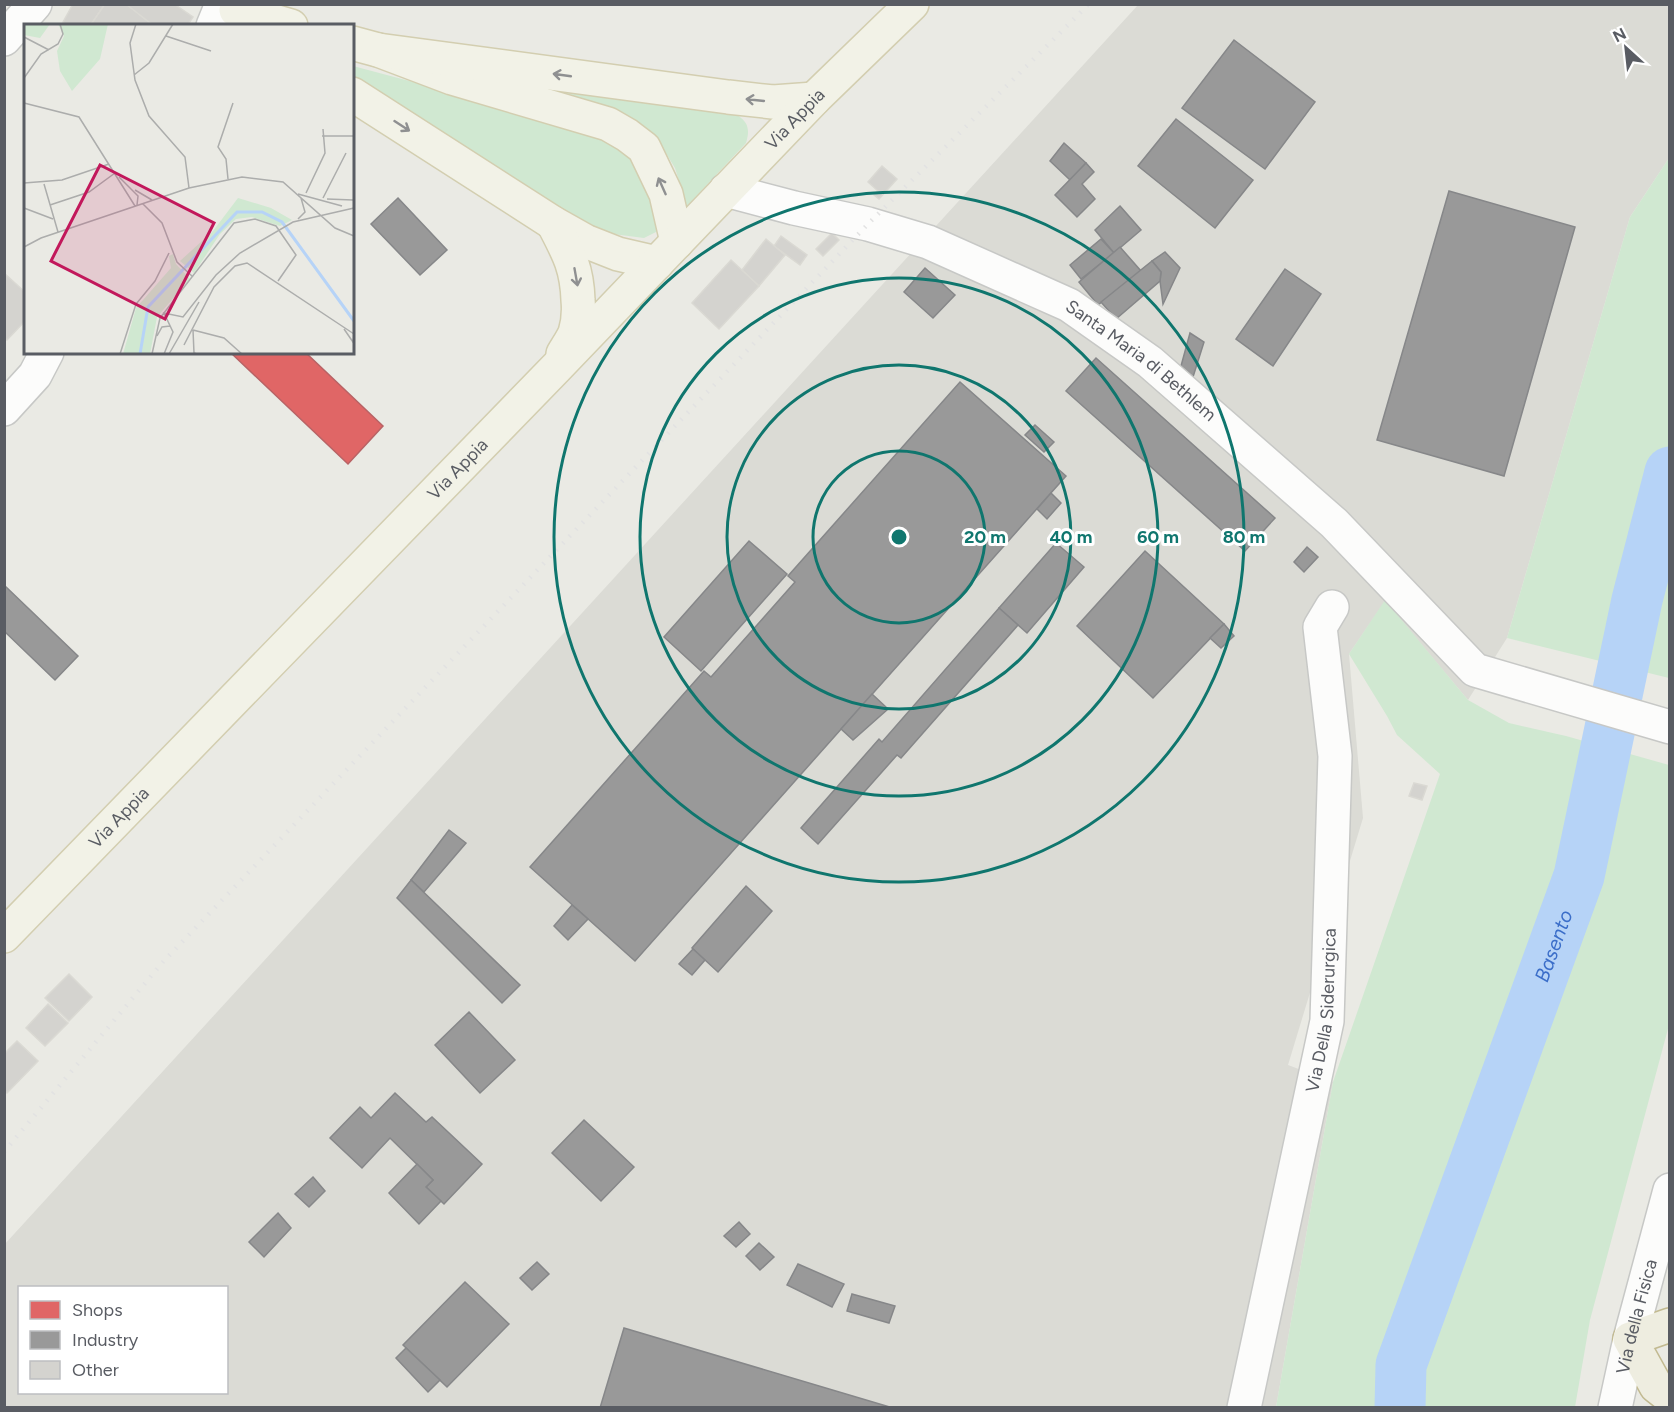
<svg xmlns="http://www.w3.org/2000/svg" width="1674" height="1412" font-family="Figtree,sans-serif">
	<rect width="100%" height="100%" fill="#eaeae4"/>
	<path fill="#dbdbd5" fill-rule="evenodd" d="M1138,5H1669V158L1630,217L1507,638L1468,700L1385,601L1349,654L1363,818L1288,1065L1333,1082L1276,1407H5L4,1245ZM20,1288H226V1392H20Z"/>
	<g fill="#d0e8d1">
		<path d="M353,66L571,124L634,155L660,219L656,232L644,238L613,234L586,224L370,88L353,75Z"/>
		<path d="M491,74L724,108C741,117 753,121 746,143L687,206L675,168L658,140L623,114Z"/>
		<path d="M1669,158V678L1507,638L1630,217Z"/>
		<path d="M1385,600L1468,700L1509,723L1566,736L1669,765V1025L1590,1320L1575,1407H1276L1333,1082L1440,774L1397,735L1387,716L1349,654Z"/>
	</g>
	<path fill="#e06666" stroke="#b86365" stroke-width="1.5" d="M230,352H305L383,426L348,464Z"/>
	<g fill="#999" stroke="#868789" stroke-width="1.5">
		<path d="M1234,40L1315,102L1265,169L1182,108Z"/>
		<path d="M1176,119L1253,180L1215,228L1138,166Z"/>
		<path d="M1064,143L1086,163L1070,180L1050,161Z"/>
		<path d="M1086,163L1094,172L1082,184L1095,199L1077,217L1055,195Z"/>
		<path d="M1449,191L1575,227L1504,476L1377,440Z"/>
		<path d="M398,198L447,250L420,275L371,224Z"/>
		<path d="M1120,206L1141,230L1114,253L1095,230Z"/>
		<path d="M1101,239L1114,253L1081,279L1070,265Z"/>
		<path d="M1120,247L1141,271L1098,305L1079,282Z"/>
		<path d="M1165,252L1180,268L1163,304L1160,281L1161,272L1152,261Z"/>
		<path d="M1152,261L1161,272L1160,281L1116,319L1101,302Z"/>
		<path d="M925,268L955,295L933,318L904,292Z"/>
		<path d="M1285,269L1321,294L1273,366L1236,339Z"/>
		<path d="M1190,333L1204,342L1193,377L1181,366Z"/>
		<path d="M1096,358L1275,518L1245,551L1066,391Z"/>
		<path d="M960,382L1066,476L635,961L530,867L704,671L711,677L795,582L788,576Z"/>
		<path d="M1035,425L1054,442L1044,452L1025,435Z"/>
		<path d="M1051,493L1061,503L1047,519L1037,509Z"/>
		<path d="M749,541L787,574L701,671L664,637Z"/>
		<path d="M1056,543L1084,567L1027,633L999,608Z"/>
		<path d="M1307,547L1318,557L1304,572L1294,562Z"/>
		<path d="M1145,551L1224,624L1153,698L1077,626Z"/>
		<path d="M4,585L78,656L55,680L4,631Z"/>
		<path d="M999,608L1018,625L901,758L897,755L818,844L801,828L879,739L882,742Z"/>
		<path d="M1224,624L1234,636L1221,648L1210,638Z"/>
		<path d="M872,694L888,709L853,740L841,729Z"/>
		<path d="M449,830L466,843L424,892L411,880Z"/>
		<path d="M411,880L520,985L502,1003L397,898Z"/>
		<path d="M746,886L772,911L718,972L692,948Z"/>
		<path d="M572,905L588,919L568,940L554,926Z"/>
		<path d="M693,949L705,960L692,975L679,964Z"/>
		<path d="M469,1012L515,1060L480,1093L435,1045Z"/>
		<path d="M395,1093L426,1122L432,1117L482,1164L444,1204L426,1187L433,1180L390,1138L362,1168L330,1138L360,1107L371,1118Z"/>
		<path d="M584,1120L634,1167L601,1201L552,1153Z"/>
		<path d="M417,1164L433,1180L426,1187L441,1201L419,1224L389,1193Z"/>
		<path d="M313,1177L325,1191L309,1207L295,1194Z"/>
		<path d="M278,1213L291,1228L264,1257L249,1242Z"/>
		<path d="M739,1222L750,1234L736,1247L724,1236Z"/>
		<path d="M759,1243L774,1257L760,1270L746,1256Z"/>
		<path d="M537,1262L549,1274L532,1290L520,1278Z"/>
		<path d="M798,1264L844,1284L832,1307L787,1285Z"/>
		<path d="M465,1282L509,1324L447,1387L403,1345Z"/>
		<path d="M852,1294L895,1306L889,1323L847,1311Z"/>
		<path d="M624,1328L893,1408H600Z"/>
		<path d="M406,1348L440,1380L428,1392L396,1358Z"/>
	</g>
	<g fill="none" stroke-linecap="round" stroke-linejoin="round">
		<path stroke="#b6d3f7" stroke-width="51" id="s1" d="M1400,1408L1401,1365L1579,876L1637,600L1670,472"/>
	</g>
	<g fill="#d4d3cf" stroke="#dad9d3" stroke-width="1.5">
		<path d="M73,4H105L90,26H67L63,22Z"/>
		<path d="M105,4H126L154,26H90Z"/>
		<path d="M126,4H174L193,17L187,26H154Z"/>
		<path d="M882,166L897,179L879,199L874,195L878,191L868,182Z"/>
		<path d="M832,233L839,240L823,256L816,249Z"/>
		<path d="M781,236L807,255L800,265L774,246Z"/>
		<path d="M766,239L785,255L759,286L742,270Z"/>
		<path d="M731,260L759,286L719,329L692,303Z"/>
		<path d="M4,273L26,293V320L7,340L4,337Z"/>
		<path d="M1414,783L1427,786L1422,800L1409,796Z"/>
		<path d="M69,974L92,997L69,1021L45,998Z"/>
		<path d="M48,1004L68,1023L45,1046L26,1028Z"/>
		<path d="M17,1041L38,1061L7,1093L4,1090V1054Z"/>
	</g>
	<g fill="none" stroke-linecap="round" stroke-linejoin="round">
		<g stroke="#c7c8c6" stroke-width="36">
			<g id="minor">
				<path d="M213,26L222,4"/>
				<path d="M4,39L35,4"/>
				<path id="s2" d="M726,190L794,208L868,224L928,242L1069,305L1150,362L1334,523L1475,670L1670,727"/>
				<path d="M4,409L35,375L47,352"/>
				<path id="s3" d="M1244,1408L1327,1021L1335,756L1320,627L1332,607"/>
				<path id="s4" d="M1615,1408L1630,1339L1670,1190"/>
			</g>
		</g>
		<g stroke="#d3ceb0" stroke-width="36">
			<g id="major">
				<path d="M236,10L291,26"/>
				<path d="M352,43L378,50L452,78L608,124L627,135L644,148L666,194L677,242"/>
				<path d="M378,50L728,97L773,102L814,99"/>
				<path d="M352,94L553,223L585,241L618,254L657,263"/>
				<path d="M553,223C568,252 577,267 578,300C579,310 578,323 575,333C572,340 567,347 563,354"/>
				<path id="s5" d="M4,936L556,368L814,99L912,4"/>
			</g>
		</g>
		<g stroke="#c2ba91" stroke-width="36">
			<path id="highway" d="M1670,1325L1630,1339L1656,1386L1670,1397"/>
		</g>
		<use href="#minor" stroke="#fcfcfb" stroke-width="33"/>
		<use href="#major" stroke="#f2f2e7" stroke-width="33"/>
		<use href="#highway" stroke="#eeede0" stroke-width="33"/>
		<path stroke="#e2e2e2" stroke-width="4.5" stroke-dasharray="1.5 8" stroke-linecap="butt" d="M4,1152L162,963L868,224L1089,4"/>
	</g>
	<defs><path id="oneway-shaft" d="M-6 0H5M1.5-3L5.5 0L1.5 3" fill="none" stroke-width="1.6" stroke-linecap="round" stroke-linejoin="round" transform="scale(1.5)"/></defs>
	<g stroke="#8f9091">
		<use href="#oneway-shaft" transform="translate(562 75) rotate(-172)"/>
		<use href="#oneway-shaft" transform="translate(755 100) rotate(-174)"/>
		<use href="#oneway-shaft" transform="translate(402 126) rotate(33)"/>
		<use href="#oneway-shaft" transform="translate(662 186) rotate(-114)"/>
		<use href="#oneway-shaft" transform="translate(576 277) rotate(80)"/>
	</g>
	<g fill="none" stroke="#0f766e" stroke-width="3">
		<circle cx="899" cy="537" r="86"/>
		<circle cx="899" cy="537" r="172"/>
		<circle cx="899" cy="537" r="259"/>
		<circle cx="899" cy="537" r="345"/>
	</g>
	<g text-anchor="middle" stroke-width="6" stroke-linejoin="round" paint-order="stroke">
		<g font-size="18" fill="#595c63" stroke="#fff">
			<text dy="6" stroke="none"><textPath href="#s5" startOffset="1137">Via Appia</textPath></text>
			<text dy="6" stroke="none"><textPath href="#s2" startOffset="454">Santa Maria di Bethlem</textPath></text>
			<text dy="6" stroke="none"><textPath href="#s5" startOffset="651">Via Appia</textPath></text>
			<text dy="6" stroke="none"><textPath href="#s5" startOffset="165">Via Appia</textPath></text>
			<text dy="6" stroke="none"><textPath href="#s3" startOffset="406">Via Della Siderurgica</textPath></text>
			<text dy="6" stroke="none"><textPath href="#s4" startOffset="94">Via della Fisica</textPath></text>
		</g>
		<g font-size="20" font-style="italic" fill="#3b6ec9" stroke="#fff">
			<text dy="7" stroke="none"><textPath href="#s1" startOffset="489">Basento</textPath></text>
		</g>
	</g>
	<g transform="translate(24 24)">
		<rect width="330" height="330" fill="#eaeae4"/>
		<path d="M0,0H26L16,14L0,11ZM34,0H84L76,35L48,67L36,47L33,27L40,12ZM214,174L247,184L268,196L256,202L228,193L212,195L196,210L170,249L156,237L189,207ZM149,230L152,240L166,255L133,293L126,330H99L112,284L147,244L145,232Z" fill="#d0e8d1"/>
		<path fill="none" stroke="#b6d3f7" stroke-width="3" d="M116,330L124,283L213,188H238L258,198L330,297"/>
		<path fill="none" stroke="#acadac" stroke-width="1.5" d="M112,0L106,19L111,56L125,92L161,133L165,164M142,12L187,27M0,13L25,26M110,51L125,39L149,0M0,54L17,30L34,20L39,10L36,0M0,79L55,93L111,182M298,112H330M95,153L114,172L113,181M204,155L202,135L194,123L209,79M0,159L38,156L85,140M20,160L34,208M111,166L128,176M282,169L301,129L299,105M274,170L318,182M299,174L322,129M303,175L329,176M119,180L138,199L153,238L169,253M26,181L65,168L91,149M0,184L29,195M274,195L281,188L277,174M0,223L17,214L165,164L218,153L259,158L311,204L330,212M320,305L329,318L330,313M169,306L200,314L218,330M169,306L170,329L173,330M133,312L138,303L146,302M160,321L190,263L211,242L223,239L330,310M96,330L112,280L131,257L145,229M128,330L136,294L210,199L231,195L252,202L272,231L254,257M140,330L149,308L140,289L159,293L192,251L216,229L269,198L330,184M145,330L175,278"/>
		<path fill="#c2185b" fill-opacity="0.15" stroke="#c2185b" stroke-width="3" d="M76,141L190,199L141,295L27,237Z"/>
		<rect width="330" height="330" fill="none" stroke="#595c63" stroke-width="3"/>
	</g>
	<circle cx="899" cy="537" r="9" fill="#0f766e" stroke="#fff" stroke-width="3"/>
	<g font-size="18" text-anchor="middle" font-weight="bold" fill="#0f766e" stroke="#fff" stroke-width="6" stroke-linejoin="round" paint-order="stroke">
		<text x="985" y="543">20 m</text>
		<text x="1071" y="543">40 m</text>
		<text x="1158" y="543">60 m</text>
		<text x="1244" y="543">80 m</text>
	</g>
	<rect width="1674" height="1412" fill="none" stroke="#595c63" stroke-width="12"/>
	<rect x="18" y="1286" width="210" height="108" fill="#ffffff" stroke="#bdbec1" stroke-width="1.5"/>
	<rect x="30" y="1301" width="30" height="18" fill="#e06666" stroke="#bdbec1" stroke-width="1.5"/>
	<text x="72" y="1316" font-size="18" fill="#595c63">Shops</text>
	<rect x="30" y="1331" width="30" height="18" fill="#999999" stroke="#bdbec1" stroke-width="1.5"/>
	<text x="72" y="1346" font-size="18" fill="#595c63">Industry</text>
	<rect x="30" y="1361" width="30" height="18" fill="#d4d3cf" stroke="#bdbec1" stroke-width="1.5"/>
	<text x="72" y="1376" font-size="18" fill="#595c63">Other</text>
	<g transform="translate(1626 48) rotate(333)" stroke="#ffffff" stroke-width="4.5" paint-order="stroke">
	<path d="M0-4.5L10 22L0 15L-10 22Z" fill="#595c63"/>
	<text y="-9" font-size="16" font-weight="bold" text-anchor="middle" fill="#595c63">N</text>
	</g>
</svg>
